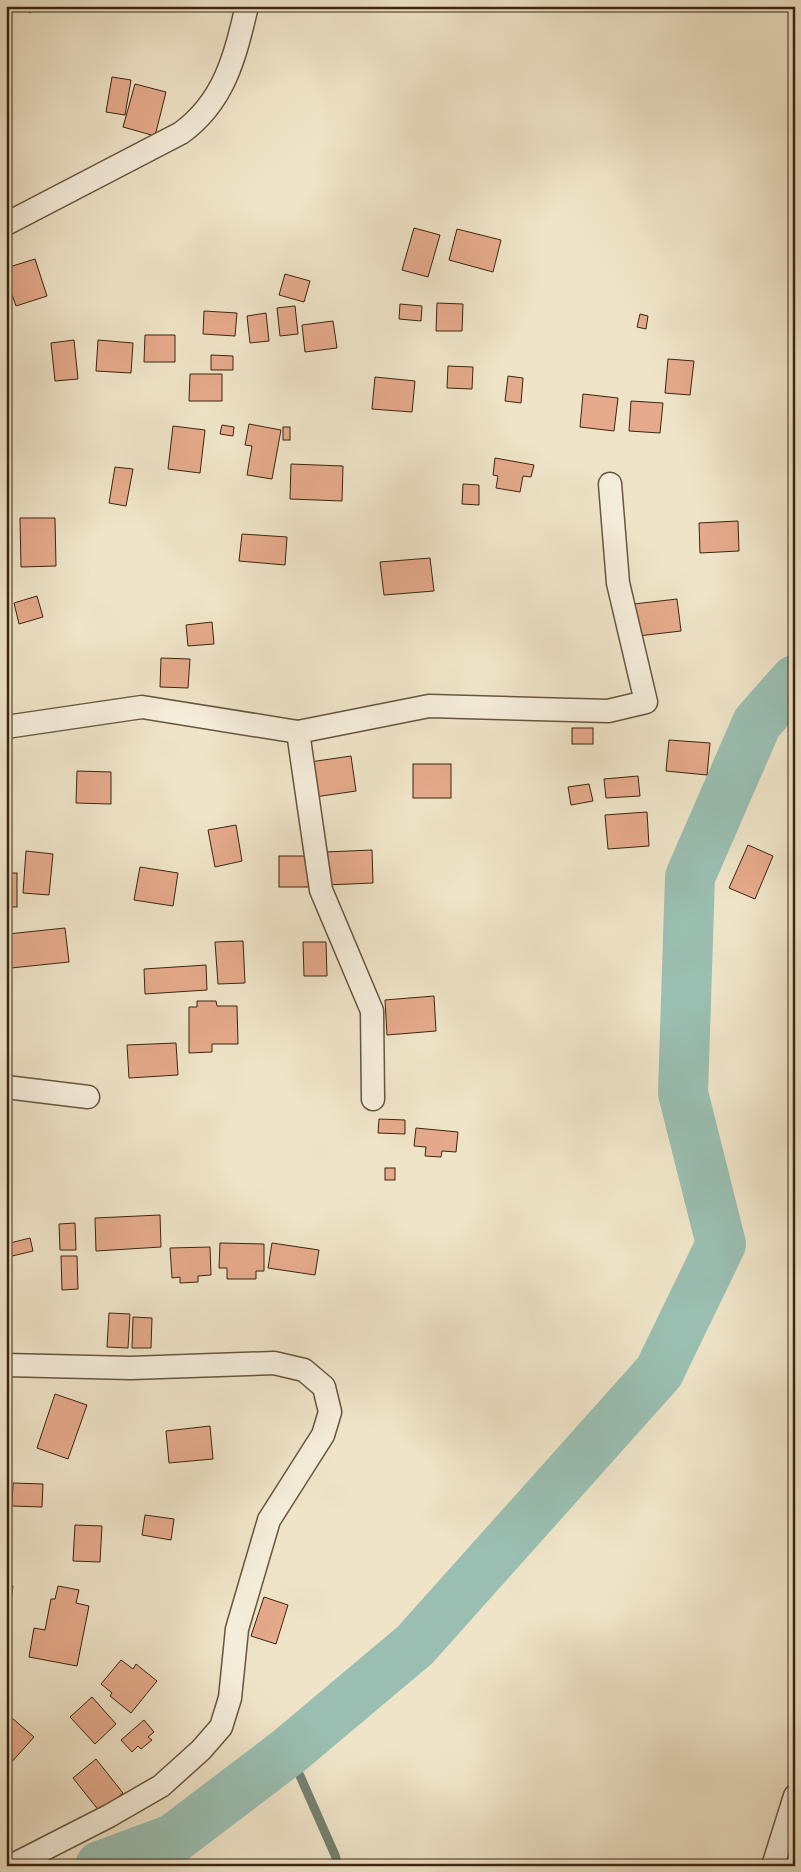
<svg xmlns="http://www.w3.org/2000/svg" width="801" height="1872" font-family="'IM FELL Great Primer',serif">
	<rect width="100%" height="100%" fill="#efe4c8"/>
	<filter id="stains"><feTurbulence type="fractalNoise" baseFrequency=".004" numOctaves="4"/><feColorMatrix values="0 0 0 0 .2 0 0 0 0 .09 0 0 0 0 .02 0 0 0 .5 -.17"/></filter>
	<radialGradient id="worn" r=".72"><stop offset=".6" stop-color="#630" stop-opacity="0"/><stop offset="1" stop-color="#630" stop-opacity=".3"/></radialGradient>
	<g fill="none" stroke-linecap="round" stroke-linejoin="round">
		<path stroke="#748171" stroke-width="9" d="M289,1751L335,1855L338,1866"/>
		<path stroke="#9abfb2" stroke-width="50" d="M100,1866L173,1839L289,1751L415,1645L659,1372L721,1244L683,1093L690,877L757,723L795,680"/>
	</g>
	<g fill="#e5aa8b" stroke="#3a2510">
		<path d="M11,6H33L31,13Z"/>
		<path d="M112,77L131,80L125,115L106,112Z"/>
		<path d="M135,84L166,92L155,136L123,127Z"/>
		<path d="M414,228L440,235L428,277L402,270Z"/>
		<path d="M457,229L501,240L493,272L449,260Z"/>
		<path d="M35,259L47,296L16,306L6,277V268Z"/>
		<path d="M285,274L310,281L304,302L279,295Z"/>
		<path d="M437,303L463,304L462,331H436Z"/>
		<path d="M400,304L422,306L421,321L399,319Z"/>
		<path d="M295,306L298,334L280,336L277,308Z"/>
		<path d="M204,311L237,313L235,336L203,334Z"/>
		<path d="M266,313L269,341L250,343L247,316Z"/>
		<path d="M640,314L648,316L646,329L637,327Z"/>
		<path d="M333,321L337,348L305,352L302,325Z"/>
		<path d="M145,335H175V362H144Z"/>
		<path d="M74,340L78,379L55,381L51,343Z"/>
		<path d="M98,340L133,343L131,373L96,371Z"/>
		<path d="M211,355L233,356V370H211Z"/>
		<path d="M668,359L694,361L690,395L665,393Z"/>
		<path d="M448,366L473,367L472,389L447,388Z"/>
		<path d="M190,374H222V401H189Z"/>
		<path d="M508,376L523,378L521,403L505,401Z"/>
		<path d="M375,377L415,381L412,412L372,409Z"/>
		<path d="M583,394L618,398L614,431L580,427Z"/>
		<path d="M631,401L663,403L660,433L629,431Z"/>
		<path d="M249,424L281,430L272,479L247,475L252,446L245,445Z"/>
		<path d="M222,425L234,427L233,436L220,434Z"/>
		<path d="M173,426L205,430L200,473L168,469Z"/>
		<rect x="283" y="427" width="7" height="13"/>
		<path d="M495,458L534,465L531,477L523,476L520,492L496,488L498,476L493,475Z"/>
		<path d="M291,464L343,466L342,501L290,499Z"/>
		<path d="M115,467L133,469L126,506L109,503Z"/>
		<path d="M463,484L479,485V505L462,504Z"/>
		<path d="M20,518H55L56,566L21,567Z"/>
		<path d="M738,521L739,551L700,553L699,523Z"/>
		<path d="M242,534L287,537L285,565L239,561Z"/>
		<path d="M430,558L434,591L384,595L380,562Z"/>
		<path d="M37,596L43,617L19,624L14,603Z"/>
		<path d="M677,599L681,631L638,636L634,604Z"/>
		<path d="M212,622L214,644L188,646L186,625Z"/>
		<path d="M161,658L190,659L188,688L160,687Z"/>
		<rect x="572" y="728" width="21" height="16"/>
		<path d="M669,740L710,743L707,775L666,771Z"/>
		<path d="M351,756L356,791L315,797L310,762Z"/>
		<rect x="413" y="764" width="38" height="34"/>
		<path d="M77,771L111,772V804L76,803Z"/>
		<path d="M638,776L640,796L606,798L604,779Z"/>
		<path d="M589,784L593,801L571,805L568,787Z"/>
		<path d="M647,812L649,846L608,849L605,815Z"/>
		<path d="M236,825L242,861L215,867L208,830Z"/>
		<path d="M748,845L773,856L755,899L729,888Z"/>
		<path d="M372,850L373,883L326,885L325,852Z"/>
		<path d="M26,851L53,854L49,895L23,893Z"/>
		<rect x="279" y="856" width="30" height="31"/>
		<path d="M140,867L178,873L173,906L134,900Z"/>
		<rect x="6" y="873" width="11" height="34"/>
		<path d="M65,928L69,962L11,968L8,934Z"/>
		<path d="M243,941L245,983L218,984L215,942Z"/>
		<path d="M303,942H326L327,976H304Z"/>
		<path d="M206,965L207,990L145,994L144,969Z"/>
		<path d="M434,996L436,1031L387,1035L385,1000Z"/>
		<path d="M197,1001H216L217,1006H237L238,1044H212V1052L189,1053V1007H197Z"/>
		<path d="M176,1043L178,1075L129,1078L127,1045Z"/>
		<path d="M379,1119L405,1120V1134L378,1133Z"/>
		<path d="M416,1128L458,1132L456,1152L442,1151L441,1157L425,1156L426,1147L414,1146Z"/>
		<rect x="385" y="1168" width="10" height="12"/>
		<path d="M160,1215L161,1247L96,1251L95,1218Z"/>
		<path d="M75,1223L76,1250H60L59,1224Z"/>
		<path d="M30,1238L33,1251L8,1257L6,1244Z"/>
		<path d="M220,1243L264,1244V1271H256V1279H227V1268H219Z"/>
		<path d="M272,1243L319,1250L315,1275L268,1268Z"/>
		<path d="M210,1247L211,1275L198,1276V1282L180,1283V1277L172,1278L170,1248Z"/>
		<path d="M61,1256H77L78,1289L62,1290Z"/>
		<path d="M109,1313L130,1314L128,1348L107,1347Z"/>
		<path d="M133,1317L152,1318L151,1348H132Z"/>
		<path d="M55,1394L87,1405L68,1459L37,1448Z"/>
		<path d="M210,1426L213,1459L169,1463L166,1431Z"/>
		<path d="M13,1483L43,1484L42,1507L12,1506Z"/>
		<path d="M145,1515L174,1519L171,1540L142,1535Z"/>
		<path d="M75,1525L102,1526L100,1562L73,1561Z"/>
		<path d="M6,1543H10L8,1573H6Z"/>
		<path d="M6,1585L13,1586L9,1617H6Z"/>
		<path d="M58,1586L79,1590L76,1603L89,1606L77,1666L29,1657L34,1628L45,1630L51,1599H55Z"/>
		<path d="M264,1597L288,1605L276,1644L251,1636Z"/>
		<path d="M121,1660L133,1669L136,1664L157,1681L131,1713L110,1696L112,1693L101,1684Z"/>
		<path d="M92,1697L116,1724L95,1744L70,1717Z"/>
		<path d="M12,1718L34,1737L9,1765L6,1762V1724Z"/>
		<path d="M144,1720L154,1732L148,1737L152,1740L141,1749L138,1746L132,1752L121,1740Z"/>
		<path d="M96,1759L123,1793L100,1812L73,1778Z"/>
	</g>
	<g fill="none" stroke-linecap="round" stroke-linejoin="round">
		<g stroke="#67553e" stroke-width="25">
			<g id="street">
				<path d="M6,224L181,133C225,101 235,56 247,6"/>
				<path d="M6,727L142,707L298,732L429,706L608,711L646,702L618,583L610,484"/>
				<path d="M298,732L321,890L372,1011L373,1099"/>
				<path d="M6,1087L88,1097"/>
				<path d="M6,1365L131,1368L274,1363L304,1370L324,1387L330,1412L323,1435L269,1520L237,1629L230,1698L221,1727L201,1750L161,1786L109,1816L11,1866"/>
				<path d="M773,1866L795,1796"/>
			</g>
		</g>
		<use href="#street" stroke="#f5eddb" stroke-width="22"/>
	</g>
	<rect width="801" height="1872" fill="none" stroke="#efe4c8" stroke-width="25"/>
	<rect x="8" y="8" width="786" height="1857" fill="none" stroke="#3a2510" stroke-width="2.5"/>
	<rect x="12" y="12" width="776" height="1847" fill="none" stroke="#3a2510"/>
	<rect width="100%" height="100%" filter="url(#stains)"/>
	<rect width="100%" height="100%" fill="url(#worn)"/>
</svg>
